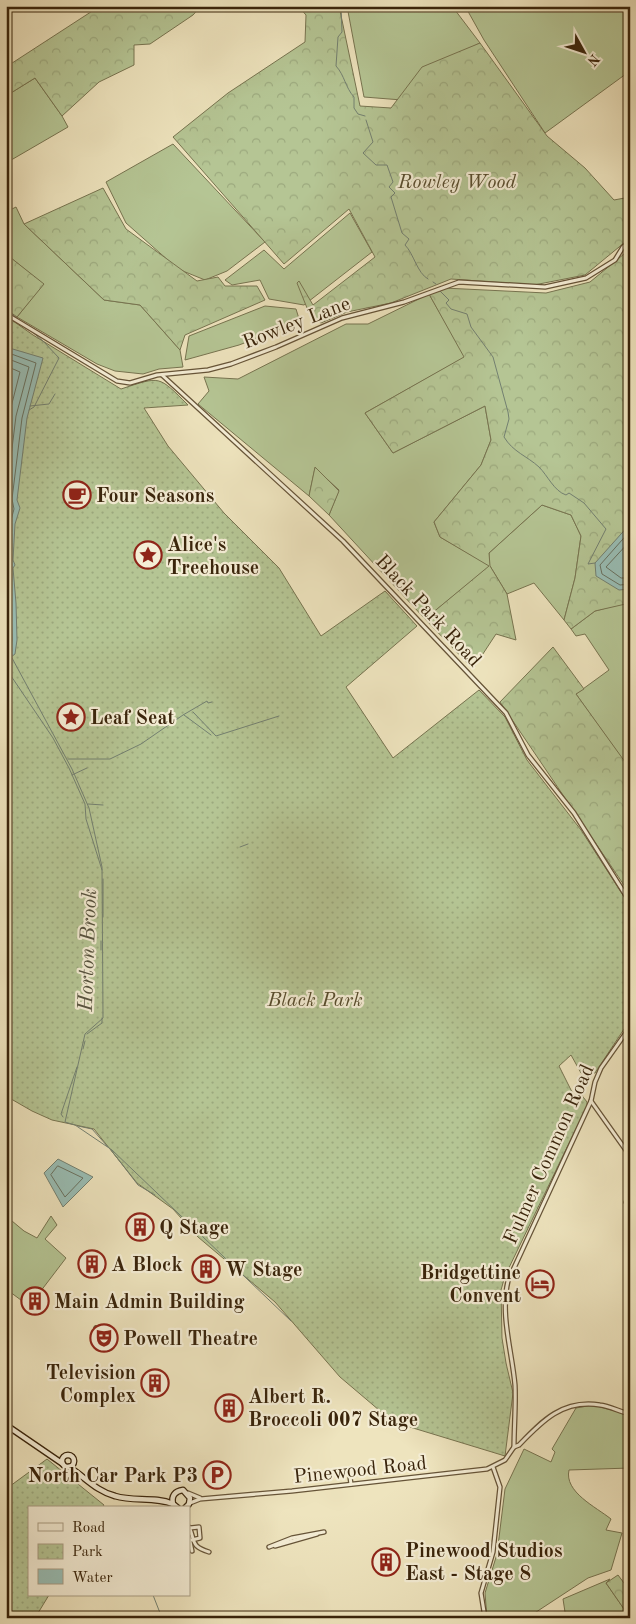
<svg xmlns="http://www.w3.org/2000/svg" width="636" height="1624" font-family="'Old Standard TT',serif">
	<defs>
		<pattern id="forest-crowns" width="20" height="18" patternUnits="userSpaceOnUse" patternTransform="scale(1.25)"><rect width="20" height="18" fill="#b5c594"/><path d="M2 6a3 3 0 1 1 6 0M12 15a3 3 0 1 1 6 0" fill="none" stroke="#9ca97e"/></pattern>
		<pattern id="park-dots" width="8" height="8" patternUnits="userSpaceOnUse" patternTransform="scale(1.25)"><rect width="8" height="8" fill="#b5c594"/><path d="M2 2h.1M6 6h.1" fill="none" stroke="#9ca97e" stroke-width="1.8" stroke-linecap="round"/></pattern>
	</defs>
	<rect width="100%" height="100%" fill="#eee4be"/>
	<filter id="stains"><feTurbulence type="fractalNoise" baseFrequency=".004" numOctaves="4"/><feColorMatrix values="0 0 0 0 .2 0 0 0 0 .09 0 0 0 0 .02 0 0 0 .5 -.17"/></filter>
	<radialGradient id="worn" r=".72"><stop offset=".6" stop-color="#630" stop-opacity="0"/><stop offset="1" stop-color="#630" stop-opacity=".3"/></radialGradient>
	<g fill="#b5c594" stroke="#777450">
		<path d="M347,6H452L480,43L423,72L402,100L364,97Z"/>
		<path d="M465,6H630V71L545,133L484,40Z"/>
		<path d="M35,78L62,116L68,127L6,163V96Z"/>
		<path d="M173,144L265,242L227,271L205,280L178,269L126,223L106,182Z"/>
		<path d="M16,207L24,224L104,300L140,305L180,350L183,367L159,369L143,374L115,371L97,364L17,317L43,284L6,254V212Z"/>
		<path d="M350,213L372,252L304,305L269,299L260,280L232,285L225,280L264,250L284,269Z"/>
		<path d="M429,294L465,357L365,413L393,453L485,406L491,440L481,465L434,522L440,537L489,565V553L542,505L571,515L581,536L575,578L564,620L534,583L507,594L490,566L425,619L329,515L339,490L315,468L309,496L198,404L209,391L204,377L238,379L346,324H368Z"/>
		<path d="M265,306L296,309L300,322L239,345L185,360L189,336Z"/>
		<path d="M629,602L630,766L628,767L576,694L609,670L585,634L576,636L571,629L595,611Z"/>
		<path d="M6,1216L24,1231L37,1238L51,1216L57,1225L45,1239L66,1258L37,1296L32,1293L27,1296V1300L31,1304L29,1306L6,1289Z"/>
		<path d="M593,1405L630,1415V1468L569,1470C564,1492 596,1507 611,1519L606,1530L622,1533L611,1570L588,1578L527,1618H487L485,1593L497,1554L505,1489L524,1449L551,1462L555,1452L552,1449L576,1408Z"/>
		<path d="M610,1579L606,1583L624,1609V1618H561L565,1612L563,1599Z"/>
	</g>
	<g fill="url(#forest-crowns)" stroke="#777450">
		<path d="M100,6H201L193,15L150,44L134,45V65L99,82L62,116L35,78L6,96V67Z"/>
		<path d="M298,6H339L360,106L391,108L422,67L480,43L547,136L585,168L614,200L630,197V238L585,275L534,285L451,279L391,303L347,312L321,323L311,318L297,283L299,281L313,305L375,257L349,209L284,264L173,137L228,93L305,42L306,15Z"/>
		<path d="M103,188L126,229L197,281L218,277L225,286H257L265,300L185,335L180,350L140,305L104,300L24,224Z"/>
		<path d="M630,249V603L595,611L571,629L564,620L575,578L581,536L571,515L542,505L489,553L490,566L507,594L516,640L496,634L473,669L425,619L489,566L440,537L434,522L481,465L491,440L485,406L393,453L365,413L464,357L429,294L444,288L546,293L590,282Z"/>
		<path d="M6,254L44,284L17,317L6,309Z"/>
		<path d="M315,467L339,491L329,515L309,496Z"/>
		<path d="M553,647L584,689L576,694L628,766H630V894L500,702Z"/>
		<path d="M618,1575L630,1591V1618H624V1609L606,1583Z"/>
	</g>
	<g fill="url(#park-dots)" stroke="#777450">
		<path d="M6,316L33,335L121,389C161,376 158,375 188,405L144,408L168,446L224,513L279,568L321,636L385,591L417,626L346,687L393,758L479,690L505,717L527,760L581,830L630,906V1020L595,1073H581L571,1055L559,1066L574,1096L580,1093L587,1102V1106L505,1276L501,1290L502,1338L506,1363L513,1393L505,1456L400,1424L386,1416L340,1377L275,1302L198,1237L173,1209L137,1183L94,1129L52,1120L32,1111L6,1096Z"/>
		<path d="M47,1459L104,1505L102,1508H29V1595H49L35,1618H6V1489Z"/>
	</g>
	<g fill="#99beb5" stroke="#738071">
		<path d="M6,347L43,358L27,418L17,500L20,508L15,524L13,560L15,565L13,568L16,603L17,640L15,654L6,661Z"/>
		<path d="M630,524V589L619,590L596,576L595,563Z"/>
		<path d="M58,1159L93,1177L63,1207L44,1173Z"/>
	</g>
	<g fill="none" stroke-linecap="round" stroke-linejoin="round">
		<g stroke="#697160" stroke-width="1">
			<path d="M6,352L36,363L22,418L12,499L14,509L10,524L8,568L10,581L12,639L11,652L6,655"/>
			<path d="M6,358L29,367L16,416L6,497"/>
			<path d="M6,366L20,372L9,415L6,436"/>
			<path d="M630,531L600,565L602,574L620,585L630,584"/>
			<path d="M630,541L606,567L621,578H630"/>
			<path d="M58,1166L83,1178L65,1197L51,1175Z"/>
		</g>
		<g stroke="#738071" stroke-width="1">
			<path d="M341,6L342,32L338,37L336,66C345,76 345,87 354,97V108L358,114L365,116"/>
			<path d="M366,120L373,142L363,153L376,165H387L393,182L389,187L395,193L391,197L402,233L409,239L405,245C414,254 417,273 428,279"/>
			<path d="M433,282L436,284"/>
			<path d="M440,291L449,300L446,303L451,309L467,314L471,327L493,357L508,412L509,419L504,437C513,452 527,456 539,467C548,476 554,491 566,495L569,493L584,503L606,529L588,564L595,563"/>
			<path d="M6,303L7,310L18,319"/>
			<path d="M30,406L49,404L55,394"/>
			<path d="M29,410L34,407L59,358L43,341L30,330"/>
			<path d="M12,658L72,769L89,808L102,867L103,1018L85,1034L65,1122L75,1125L112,1150L291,1321"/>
			<path d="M6,664L7,670L53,738L69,768L85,804L86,819L102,870"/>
			<path d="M193,712L216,736L279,716"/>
			<path d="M184,715L211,735"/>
			<path d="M68,759H110L141,744L183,715L207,701L208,703L212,702"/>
			<path d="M72,775L87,768"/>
			<path d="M88,804L103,805"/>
			<path d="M240,847L248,844"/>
			<path d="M103,917V879"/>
			<path d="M101,950V941"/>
			<path d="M87,1034L102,1023V1018"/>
			<path d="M83,1049L85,1041"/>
			<path d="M63,1117L61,1114L77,1067"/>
			<path d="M78,1126L92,1129L108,1147"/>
			<path d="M111,1150L138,1185L155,1195"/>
			<path d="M115,1507V1508"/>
			<path d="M153,1595L162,1618"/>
		</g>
		<g stroke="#665438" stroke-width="5.5">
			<g id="street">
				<path d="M6,314L117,381L130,383L157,375L208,370L231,364L276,347L342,318L404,302L459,282L545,287L586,278L615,260L623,247L630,242"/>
				<path d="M162,375L343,541L506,713L528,755L574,813L630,902"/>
				<path d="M591,1101L630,1156"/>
				<path d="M626,1202L630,1195"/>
				<path d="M96,1328L110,1339"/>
				<path d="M6,1413L9,1420L6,1425"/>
				<path d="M6,1439L8,1440"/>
				<path d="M514,1447C514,1427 516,1405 515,1385C512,1351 500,1315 508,1281L591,1101L595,1082L601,1068L630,1027"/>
				<path d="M350,1477L351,1484"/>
				<path d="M188,1493L200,1498"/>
				<path d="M190,1503L200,1499L292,1491L487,1469L505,1460L514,1447L519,1445C542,1421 563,1399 600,1405C610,1406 620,1412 630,1414"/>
				<path d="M189,1527C196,1542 190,1546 209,1552"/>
				<path d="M190,1528L199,1527L200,1538L192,1540"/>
				<path d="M189,1537L192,1551"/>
				<path d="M275,1546L317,1534"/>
				<path d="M269,1547L292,1538L324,1532"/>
				<path d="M485,1618L481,1593L493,1552L500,1487L493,1467"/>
			</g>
		</g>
		<g stroke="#39240b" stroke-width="7">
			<g id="secondary">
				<path d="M6,1425L63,1464"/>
				<circle cx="68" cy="1461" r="6"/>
				<path d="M69,1467C85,1477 96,1491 115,1496C134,1502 154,1496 173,1504"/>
				<path d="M178,1508L173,1504C171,1496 175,1491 183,1490L190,1498L189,1504L185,1508"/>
			</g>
		</g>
		<use href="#street" stroke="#f4edd5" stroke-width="3"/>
		<use href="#secondary" stroke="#f4edd5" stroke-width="4.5"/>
	</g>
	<defs>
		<g id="cafe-ring" transform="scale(1.4375)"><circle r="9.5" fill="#f4edd5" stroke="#8f2418" stroke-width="1.5"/><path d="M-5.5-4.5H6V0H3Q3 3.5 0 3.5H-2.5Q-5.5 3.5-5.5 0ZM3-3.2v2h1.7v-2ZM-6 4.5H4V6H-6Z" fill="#8f2418"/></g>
		<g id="sight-ring" transform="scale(1.4375)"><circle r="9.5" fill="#f4edd5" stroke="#8f2418" stroke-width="1.5"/><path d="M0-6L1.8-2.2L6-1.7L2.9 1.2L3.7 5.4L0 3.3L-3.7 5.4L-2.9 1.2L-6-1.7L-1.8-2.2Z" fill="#8f2418"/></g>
		<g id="building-ring" transform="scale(1.4375)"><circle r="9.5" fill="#f4edd5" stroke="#8f2418" stroke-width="1.5"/><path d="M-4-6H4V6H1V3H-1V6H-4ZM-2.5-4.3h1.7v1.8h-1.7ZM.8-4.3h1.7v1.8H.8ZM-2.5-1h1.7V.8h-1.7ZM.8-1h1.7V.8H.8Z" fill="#8f2418"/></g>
		<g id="hotel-ring" transform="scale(1.4375)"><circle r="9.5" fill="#f4edd5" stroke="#8f2418" stroke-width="1.5"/><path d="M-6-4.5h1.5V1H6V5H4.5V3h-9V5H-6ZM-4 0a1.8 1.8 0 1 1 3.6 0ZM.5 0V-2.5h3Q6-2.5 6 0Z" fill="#8f2418"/></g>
		<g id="theatre-ring" transform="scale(1.4375)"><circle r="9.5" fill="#f4edd5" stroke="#8f2418" stroke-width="1.5"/><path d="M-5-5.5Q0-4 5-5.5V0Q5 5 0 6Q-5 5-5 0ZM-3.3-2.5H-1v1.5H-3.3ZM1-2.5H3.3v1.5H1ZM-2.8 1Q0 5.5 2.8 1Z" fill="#8f2418"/></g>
		<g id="parking-ring" transform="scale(1.4375)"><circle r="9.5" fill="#f4edd5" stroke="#8f2418" stroke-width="1.5"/><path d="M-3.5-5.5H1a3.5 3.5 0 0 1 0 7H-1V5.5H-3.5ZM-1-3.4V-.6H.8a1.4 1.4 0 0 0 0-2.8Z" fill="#8f2418"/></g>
	</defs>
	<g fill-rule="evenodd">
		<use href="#cafe-ring" x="77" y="495"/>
		<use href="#sight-ring" x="148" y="555"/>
		<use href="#sight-ring" x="71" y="717"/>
		<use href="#building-ring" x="140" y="1227"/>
		<use href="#building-ring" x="92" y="1264"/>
		<use href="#building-ring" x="206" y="1269"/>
		<use href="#hotel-ring" x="540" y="1284"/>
		<use href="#building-ring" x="35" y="1301"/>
		<use href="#theatre-ring" x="104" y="1338"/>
		<use href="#building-ring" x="155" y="1383"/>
		<use href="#building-ring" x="229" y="1408"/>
		<use href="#parking-ring" x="217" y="1475"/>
		<use href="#building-ring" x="386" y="1562"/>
	</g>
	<g text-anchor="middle" stroke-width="4.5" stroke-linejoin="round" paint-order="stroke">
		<g font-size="20" font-style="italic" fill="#584c2d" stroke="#f4edd5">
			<text x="457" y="188">Rowley Wood</text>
			<text x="315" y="1006">Black Park</text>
		</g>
		<g font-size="20" fill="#39240b" stroke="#f4edd5">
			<text transform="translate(296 322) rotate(-21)" y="7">Rowley Lane</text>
			<text transform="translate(429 610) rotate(47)" y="7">Black Park Road</text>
			<text transform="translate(548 1154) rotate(-66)" y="7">Fulmer Common Road</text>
			<text transform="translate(360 1469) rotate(-6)" y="7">Pinewood Road</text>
		</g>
		<g font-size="20" font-weight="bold" fill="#39240b" stroke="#f4edd5" text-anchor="start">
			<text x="96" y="502">Four Seasons</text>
			<text x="167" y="551">Alice's<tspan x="167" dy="23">Treehouse</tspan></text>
			<text x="90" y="724">Leaf Seat</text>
			<text x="159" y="1234">Q Stage</text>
			<text x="111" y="1271">A Block</text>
			<text x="225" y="1276">W Stage</text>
			<text x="521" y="1279" text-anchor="end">Bridgettine<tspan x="521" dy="23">Convent</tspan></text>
			<text x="54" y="1308">Main Admin Building</text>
			<text x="123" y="1345">Powell Theatre</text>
			<text x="136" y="1379" text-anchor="end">Television<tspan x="136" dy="23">Complex</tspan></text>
			<text x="248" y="1403">Albert R.<tspan x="248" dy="23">Broccoli 007 Stage</tspan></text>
			<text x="198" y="1482" text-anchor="end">North Car Park P3</text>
			<text x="405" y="1557">Pinewood Studios<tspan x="405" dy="23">East - Stage 8</tspan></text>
		</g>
		<g font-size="21" font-style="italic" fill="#56523e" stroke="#f4edd5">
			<text transform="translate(87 950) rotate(-88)" y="7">Horton Brook</text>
		</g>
	</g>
	<rect width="636" height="1624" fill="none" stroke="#eee4be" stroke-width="25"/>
	<rect x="8" y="8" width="621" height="1609" fill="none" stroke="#39240b" stroke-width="2.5"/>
	<rect x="12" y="12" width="611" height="1599" fill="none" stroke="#39240b"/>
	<rect x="28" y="1506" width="162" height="90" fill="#f4edd5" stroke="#a99d84"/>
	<rect x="38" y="1523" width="25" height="8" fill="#f4edd5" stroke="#a99d84"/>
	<text x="72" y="1532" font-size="15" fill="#39240b">Road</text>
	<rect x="38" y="1544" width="25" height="15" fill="url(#park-dots)" stroke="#a99d84"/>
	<text x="72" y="1556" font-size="15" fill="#39240b">Park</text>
	<rect x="38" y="1569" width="25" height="15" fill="#99beb5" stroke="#a99d84"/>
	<text x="72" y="1582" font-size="15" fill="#39240b">Water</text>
	<g transform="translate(584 52) rotate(130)" stroke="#f4edd5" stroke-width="4" paint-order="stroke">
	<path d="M0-4L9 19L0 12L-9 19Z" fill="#39240b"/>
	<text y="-8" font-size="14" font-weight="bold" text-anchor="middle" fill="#39240b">N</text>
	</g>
	<rect width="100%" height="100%" filter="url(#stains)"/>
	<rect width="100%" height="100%" fill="url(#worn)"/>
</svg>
